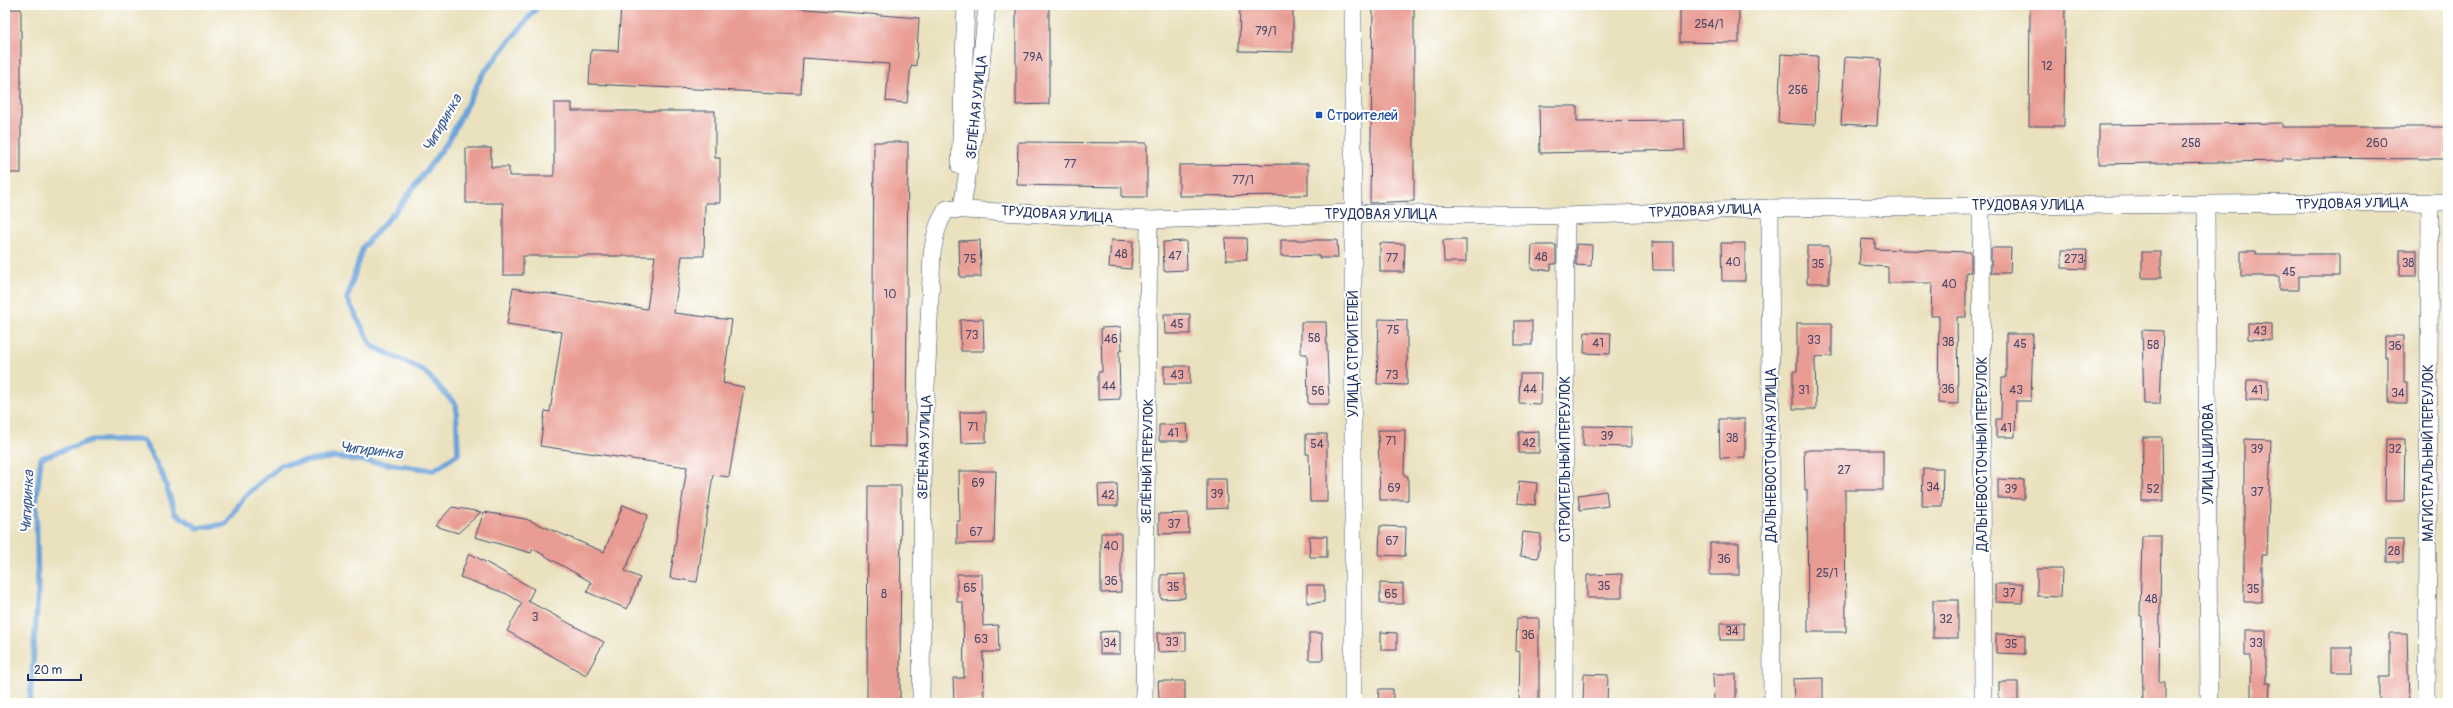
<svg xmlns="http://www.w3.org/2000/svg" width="2453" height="708" font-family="Pangolin,sans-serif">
	<rect width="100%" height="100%" fill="#fff"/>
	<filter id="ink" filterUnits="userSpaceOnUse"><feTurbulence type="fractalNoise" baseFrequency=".025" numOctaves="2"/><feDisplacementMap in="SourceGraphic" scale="8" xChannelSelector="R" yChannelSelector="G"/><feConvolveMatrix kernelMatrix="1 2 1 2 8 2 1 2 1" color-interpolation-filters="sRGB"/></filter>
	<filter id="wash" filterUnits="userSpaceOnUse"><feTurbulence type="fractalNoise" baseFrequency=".012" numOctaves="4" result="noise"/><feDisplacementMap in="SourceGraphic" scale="16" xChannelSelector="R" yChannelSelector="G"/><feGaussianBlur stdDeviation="0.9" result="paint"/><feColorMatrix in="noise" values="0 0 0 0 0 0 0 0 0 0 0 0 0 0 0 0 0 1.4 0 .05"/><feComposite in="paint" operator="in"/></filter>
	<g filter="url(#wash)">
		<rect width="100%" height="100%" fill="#eae1be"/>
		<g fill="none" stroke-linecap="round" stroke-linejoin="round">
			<path stroke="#6aa3d9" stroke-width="5.5" d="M30,703L38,591L36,502L41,458L92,440H143L163,476L175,513L198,528L226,524L245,496L281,465L335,457L434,470L458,454L456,405L424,371L372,346L347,299L363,247L400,206L449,140L482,75L539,5"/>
		</g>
		<g id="blocks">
			<g fill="#e99c93">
				<path d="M621,5H755L919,18L916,66L911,65L907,103L886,101L889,64L803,58L801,94L589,84L591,50L618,51Z"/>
				<path d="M1016,5H1049V104L1016,105Z"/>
				<path d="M1240,5H1293V52L1239,51Z"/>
				<path d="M1373,5H1414V201L1370,203Z"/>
				<path d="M1680,5H1739V43L1680,42Z"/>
				<path d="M2030,5H2065L2064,126H2029Z"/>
				<rect x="5" y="9" width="16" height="164"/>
				<path d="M1781,54L1818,56L1815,125L1778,123Z"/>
				<path d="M1845,57L1881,59L1877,126L1841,124Z"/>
				<path d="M554,103H572V111H715V158H720V203H705L704,256H682L674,313L732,320L723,383L744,387L729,477L713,475L697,582L670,578L687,467L540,446L545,411L550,412L562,332L507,324L513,288L647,309L655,256H523V275H503V203H466V148H491V167H509V176H554Z"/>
				<path d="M1539,106H1577V121L1684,120L1685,150L1540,153Z"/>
				<path d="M2282,123V127H2445V159L2283,158V161L2099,164V125Z"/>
				<path d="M874,142H908L906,446H872Z"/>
				<path d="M1018,142L1147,143V197H1122V187L1017,185Z"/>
				<path d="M1308,164V195L1179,196V165Z"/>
				<path d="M1225,238H1246L1247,260H1226Z"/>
				<path d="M1861,239L1875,240V249L1971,252V272H1966V317H1957L1958,404L1938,403L1939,316H1931L1932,283H1888V267L1859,265Z"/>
				<path d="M980,240L981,277H960L959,241Z"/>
				<path d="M1111,240L1133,241L1131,269L1109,267Z"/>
				<path d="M1281,240H1337L1338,258H1319V255L1281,256Z"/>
				<path d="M1443,240H1466V262H1444Z"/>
				<path d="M1186,241L1187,270L1164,271L1163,242Z"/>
				<path d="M1652,242H1674V270H1653Z"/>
				<path d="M1380,243L1405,244L1404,272H1380Z"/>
				<path d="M1721,243H1745V281H1722Z"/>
				<path d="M1576,244L1592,245L1591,266L1576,265Z"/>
				<path d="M1532,245H1556V264H1551V270L1531,269Z"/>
				<rect x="1807" y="246" width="22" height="37"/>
				<path d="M1991,248H2011L2010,273H1991Z"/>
				<path d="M2062,250H2087L2086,269L2062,268Z"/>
				<rect x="2400" y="250" width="17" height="26"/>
				<path d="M2241,251H2256V254H2339V276H2299V290H2279V276H2241Z"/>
				<rect x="2142" y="252" width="19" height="26"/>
				<path d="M1164,314H1190V334H1165Z"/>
				<path d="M983,319L984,351H961L960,320Z"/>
				<path d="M1379,319L1407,320V385L1377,384Z"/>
				<rect x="1515" y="321" width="17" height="24"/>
				<path d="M1301,322H1326L1329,404H1308L1307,354H1301Z"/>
				<path d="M1797,323H1832V356L1815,357L1816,409H1793V371H1797Z"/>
				<path d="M2248,323L2272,324V340L2248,339Z"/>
				<path d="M1121,327L1122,350L1119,351L1120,399L1098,400V372H1102L1101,328Z"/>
				<path d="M2142,330L2163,331L2160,404H2144Z"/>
				<path d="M1585,332L1611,333L1610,354L1584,353Z"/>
				<path d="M2006,334H2033L2031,401H2016L2015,437H1996V419H2001L2002,378H2006Z"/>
				<path d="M2385,336H2404V382H2407V403H2388V357H2385Z"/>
				<rect x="1164" y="366" width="26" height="18"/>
				<path d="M1520,374H1541L1540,404L1519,403Z"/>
				<path d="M2247,380H2268V400H2246Z"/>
				<path d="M960,412H986V442L961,443Z"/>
				<path d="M1719,419H1745V457L1720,458Z"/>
				<path d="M1187,424L1188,441H1159V425Z"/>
				<path d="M1583,426L1631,427V447L1583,446Z"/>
				<path d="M1378,430H1405L1404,476H1408V500H1380Z"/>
				<path d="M1539,431V453H1519V432Z"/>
				<path d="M1306,434H1327V502H1310L1309,454H1306Z"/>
				<path d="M2143,437H2162L2163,501H2142Z"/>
				<path d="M2244,439L2271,440L2267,555H2262V602H2244Z"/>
				<path d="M2386,439H2405L2404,501H2385Z"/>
				<path d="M1804,450H1883V490H1845L1846,632H1808L1807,490H1805Z"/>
				<path d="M1923,468H1943L1942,506H1922Z"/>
				<path d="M959,471H996L994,543L957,544V521H960Z"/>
				<path d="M1207,479H1226L1227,508L1207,509Z"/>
				<path d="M1998,479L2024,480V499L1998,498Z"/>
				<path d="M1519,481L1537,483L1535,505L1517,503Z"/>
				<path d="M1117,484L1118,506H1099L1098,485Z"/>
				<path d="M868,486H901L900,703H867Z"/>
				<path d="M1606,491L1608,506L1580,510L1578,495Z"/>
				<path d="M623,505L648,515L625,571L640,578L627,609L587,592L591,582L533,549L531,553L475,537L484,512L526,519L604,552Z"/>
				<path d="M452,507L481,512L458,533L435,526Z"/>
				<path d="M1188,513L1189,533L1159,534V514Z"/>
				<path d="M1380,526L1406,527L1405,556L1379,555Z"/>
				<path d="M1523,532L1541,534L1538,558L1520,556Z"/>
				<path d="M1101,533H1121V592L1101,593Z"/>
				<path d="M1309,536H1327V557H1310Z"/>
				<path d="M2142,536H2161L2159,683H2165V703H2143L2142,616H2140Z"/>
				<rect x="2386" y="540" width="17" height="22"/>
				<rect x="1710" y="543" width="29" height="32"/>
				<path d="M469,553L534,589L528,601L604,642L586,675L507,631L522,603L507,594L460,577Z"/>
				<path d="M2037,569H2062L2061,597L2037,596Z"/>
				<path d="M957,574H982L983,626L998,625L999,652H983L984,701H954L953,678H964L963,602H957Z"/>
				<path d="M1185,574V598L1161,599V575Z"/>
				<path d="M1622,574V598H1587V575Z"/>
				<path d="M1380,583L1403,584V604H1380Z"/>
				<path d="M1995,584H2023L2022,603L1995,602Z"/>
				<path d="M1307,585H1324V602L1307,603Z"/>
				<rect x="1933" y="600" width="25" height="38"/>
				<path d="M1517,618H1539V703L1519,702L1520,652L1516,651Z"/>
				<rect x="1720" y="623" width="24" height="17"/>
				<path d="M2245,630H2266V682H2270L2269,703H2251V656H2245Z"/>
				<path d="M1120,631V654H1100V632Z"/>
				<path d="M1381,632L1397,633V650H1381Z"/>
				<path d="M1157,633H1186V651L1158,652Z"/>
				<path d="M1309,633H1322L1323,660H1309Z"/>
				<path d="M2390,633H2407L2409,703H2379V677H2390Z"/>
				<path d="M1996,634L2025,635V654L1996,653Z"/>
				<rect x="2331" y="648" width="21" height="24"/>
				<path d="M1584,674L1608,675L1607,703H1583Z"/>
				<path d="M1713,674H1736V702H1714Z"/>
				<path d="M1823,678V703H1794L1793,679Z"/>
				<path d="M1158,681H1185V700L1159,701Z"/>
				<rect x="1999" y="682" width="19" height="18"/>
				<path d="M1379,689H1393V703H1378Z"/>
			</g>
		</g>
	</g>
	<g filter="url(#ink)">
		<use href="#blocks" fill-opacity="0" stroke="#3a4a6c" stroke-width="1"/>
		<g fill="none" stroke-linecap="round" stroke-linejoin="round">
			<g stroke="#3a4a6c" stroke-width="18">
				<g id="street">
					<path d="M1353,5V703"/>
					<path d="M960,166L966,5"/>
					<path d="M1981,205L1983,703"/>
					<path d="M2206,206L2209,703"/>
					<path d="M962,208L975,125L987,5"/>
					<path d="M1770,208L1772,703"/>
					<path d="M921,703L923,454L932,254C935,236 937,223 947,209L1149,220L1353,213L1566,216L1770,208L2448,202"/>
					<path d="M1144,703L1149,220"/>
					<path d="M1564,703L1566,216"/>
					<path d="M2427,703L2430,202"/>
				</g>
			</g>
			<use href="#street" stroke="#fff" stroke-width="17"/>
		</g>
	</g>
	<rect fill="#1a4fb4" stroke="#fff" stroke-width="1.5" x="1315" y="111" width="8" height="8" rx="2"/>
	<g text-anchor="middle" stroke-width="4" stroke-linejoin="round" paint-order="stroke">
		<g font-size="12" fill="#4e4a6b">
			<text x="1709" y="28">254/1</text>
			<text x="1266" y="35">79/1</text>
			<text x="1033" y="61">79А</text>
			<text x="2047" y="70">12</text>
			<text x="1798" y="94">256</text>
			<text x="2191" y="147">258</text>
			<text x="2377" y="147">260</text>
			<text x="1070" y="168">77</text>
			<text x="1243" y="184">77/1</text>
			<text x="1121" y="258">48</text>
			<text x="1175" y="260">47</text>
			<text x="1541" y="261">48</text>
			<text x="1392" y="262">77</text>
			<text x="970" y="263">75</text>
			<text x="2074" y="263">273</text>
			<text x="1733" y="266">40</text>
			<text x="2408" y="267">38</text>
			<text x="1818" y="268">35</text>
			<text x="2289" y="276">45</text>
			<text x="1949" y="288">40</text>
			<text x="890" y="298">10</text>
			<text x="1177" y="328">45</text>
			<text x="1393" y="334">75</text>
			<text x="2260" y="335">43</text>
			<text x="972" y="339">73</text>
			<text x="1314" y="342">58</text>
			<text x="1111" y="343">46</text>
			<text x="1814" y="344">33</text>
			<text x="1948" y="346">38</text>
			<text x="1598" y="347">41</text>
			<text x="2020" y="348">45</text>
			<text x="2153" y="349">58</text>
			<text x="2395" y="350">36</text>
			<text x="1177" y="379">43</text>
			<text x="1392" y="379">73</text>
			<text x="1109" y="390">44</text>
			<text x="1530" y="393">44</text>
			<text x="1948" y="393">36</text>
			<text x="1804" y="394">31</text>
			<text x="2016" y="394">43</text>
			<text x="2257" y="394">41</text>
			<text x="1318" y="395">56</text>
			<text x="2398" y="397">34</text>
			<text x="973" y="431">71</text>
			<text x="2006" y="432">41</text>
			<text x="1173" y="437">41</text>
			<text x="1607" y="440">39</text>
			<text x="1732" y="442">38</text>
			<text x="1391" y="445">71</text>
			<text x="1529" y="447">42</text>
			<text x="1317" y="448">54</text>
			<text x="2257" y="453">39</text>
			<text x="2395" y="453">32</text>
			<text x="1844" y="474">27</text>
			<text x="978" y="487">69</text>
			<text x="1933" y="491">34</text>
			<text x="1394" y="492">69</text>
			<text x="2011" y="493">39</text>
			<text x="2153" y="493">52</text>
			<text x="2257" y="496">37</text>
			<text x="1217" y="498">39</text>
			<text x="1108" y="499">42</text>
			<text x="1174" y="528">37</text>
			<text x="976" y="536">67</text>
			<text x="1392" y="545">67</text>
			<text x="1111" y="550">40</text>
			<text x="2394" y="555">28</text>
			<text x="1724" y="563">36</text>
			<text x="1827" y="577">25/1</text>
			<text x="1111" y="585">36</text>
			<text x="1604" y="590">35</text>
			<text x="1173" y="591">35</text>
			<text x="970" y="592">65</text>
			<text x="2253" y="593">35</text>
			<text x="2009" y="597">37</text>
			<text x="884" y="598">8</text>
			<text x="1391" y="598">65</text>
			<text x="2151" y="603">48</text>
			<text x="535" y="621">3</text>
			<text x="1946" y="623">32</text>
			<text x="1732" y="635">34</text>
			<text x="1528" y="639">36</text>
			<text x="981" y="643">63</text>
			<text x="1172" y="646">33</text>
			<text x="1110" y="647">34</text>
			<text x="2256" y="647">33</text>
			<text x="2011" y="648">35</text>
		</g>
		<g font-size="14" fill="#1b2f5e" stroke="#fff">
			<text transform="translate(976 107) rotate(-84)" y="5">ЗЕЛЁНАЯ УЛИЦА</text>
			<text transform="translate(2352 203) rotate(-1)" y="5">ТРУДОВАЯ УЛИЦА</text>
			<text x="2028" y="210">ТРУДОВАЯ УЛИЦА</text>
			<text transform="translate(1705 210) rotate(-2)" y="5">ТРУДОВАЯ УЛИЦА</text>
			<text transform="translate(1057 214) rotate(4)" y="5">ТРУДОВАЯ УЛИЦА</text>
			<text x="1381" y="219">ТРУДОВАЯ УЛИЦА</text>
			<text transform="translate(1353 354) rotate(-90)" y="5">УЛИЦА СТРОИТЕЛЕЙ</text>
			<text transform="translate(924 447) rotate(-88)" y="5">ЗЕЛЁНАЯ УЛИЦА</text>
			<text transform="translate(2428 453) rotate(-90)" y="5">МАГИСТРАЛЬНЫЙ ПЕРЕУЛОК</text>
			<text transform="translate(1982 454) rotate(-90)" y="5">ДАЛЬНЕВОСТОЧНЫЙ ПЕРЕУЛОК</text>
			<text transform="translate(2208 454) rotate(-90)" y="5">УЛИЦА ШИЛОВА</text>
			<text transform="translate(1771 455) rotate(-90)" y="5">ДАЛЬНЕВОСТОЧНАЯ УЛИЦА</text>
			<text transform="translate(1565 459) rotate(-90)" y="5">СТРОИТЕЛЬНЫЙ ПЕРЕУЛОК</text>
			<text transform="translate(1147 461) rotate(-89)" y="5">ЗЕЛЁНЫЙ ПЕРЕУЛОК</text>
		</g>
		<g font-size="14" fill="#164399" stroke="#fff" text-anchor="start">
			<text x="1327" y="120">Строителей</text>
		</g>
		<g font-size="15" font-style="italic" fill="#3b5d8f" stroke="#fff">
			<text transform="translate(442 123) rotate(-60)" y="5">Чигиринка</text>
			<text transform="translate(371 450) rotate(7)" y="5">Чигиринка</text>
			<text transform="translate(27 502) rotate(-87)" y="5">Чигиринка</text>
		</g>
	</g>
	<rect width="2453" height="708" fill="none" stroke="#fff" stroke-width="20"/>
	<path d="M28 674v6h53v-6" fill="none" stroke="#1b2f5e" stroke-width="2"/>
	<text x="34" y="674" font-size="12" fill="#1b2f5e" stroke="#ffffff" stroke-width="3" paint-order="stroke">20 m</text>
</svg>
